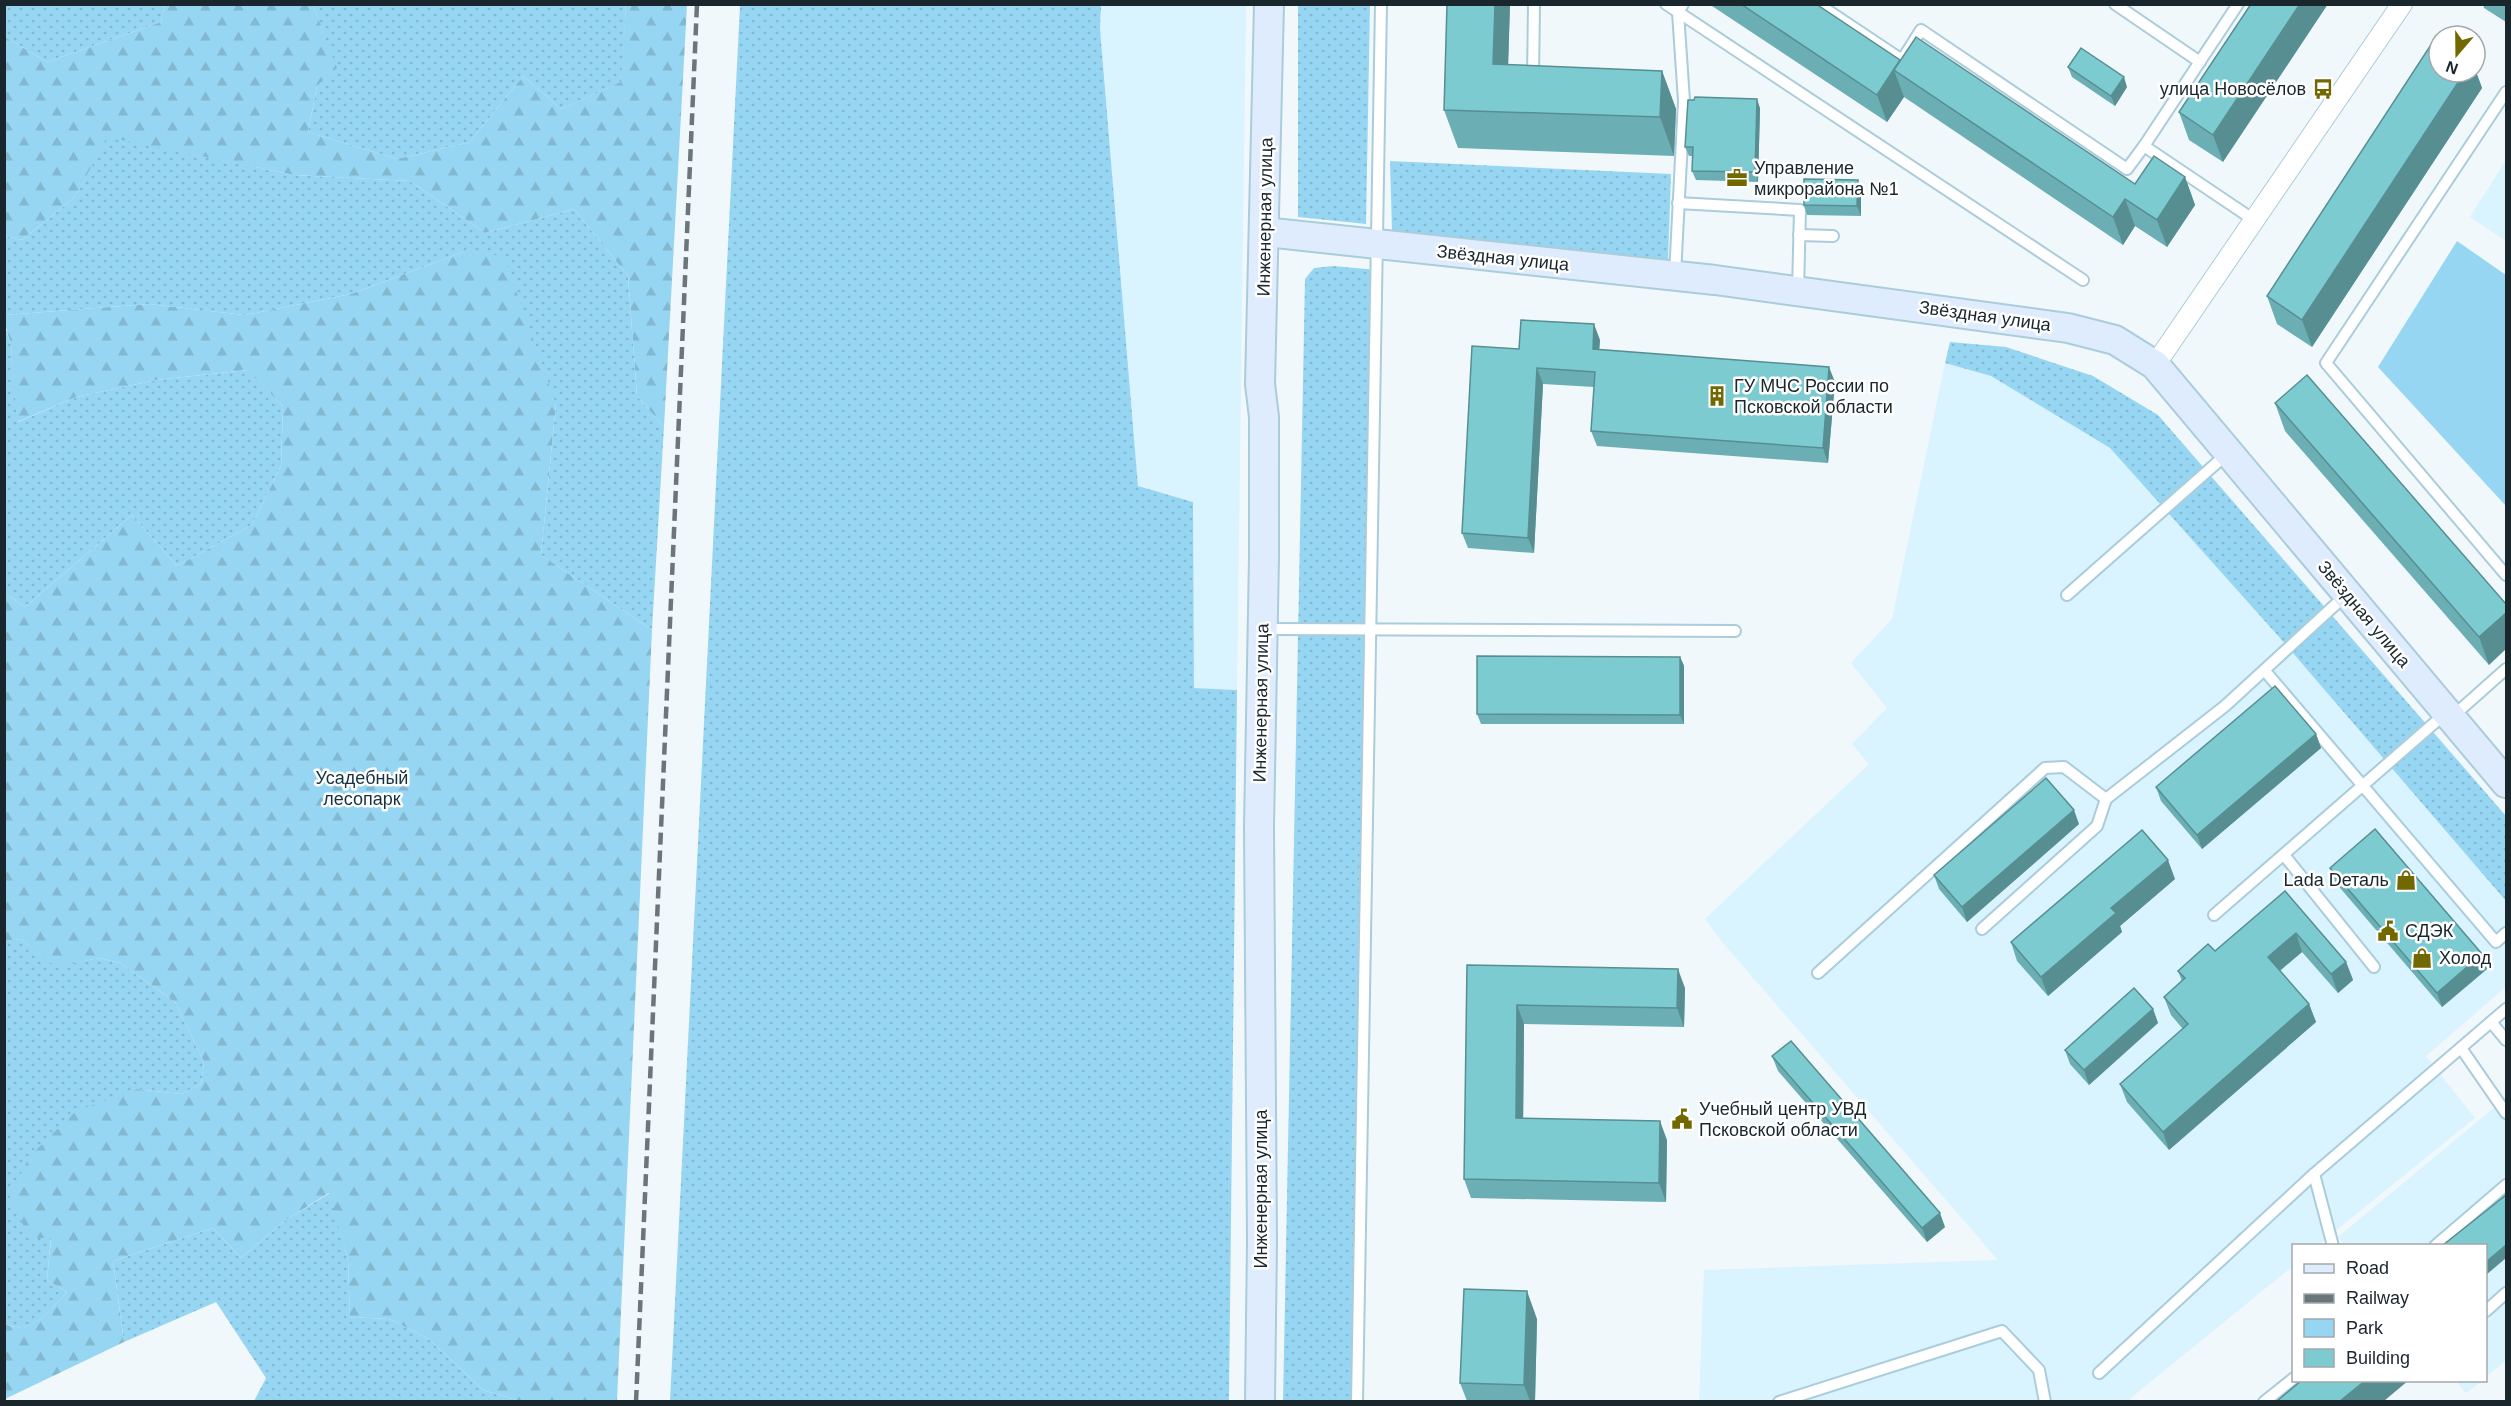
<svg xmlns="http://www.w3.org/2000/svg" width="2511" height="1406" font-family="Helvetica,sans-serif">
	<defs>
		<pattern id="grass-dots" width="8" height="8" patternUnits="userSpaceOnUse" patternTransform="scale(1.5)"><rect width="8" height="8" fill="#97d6f2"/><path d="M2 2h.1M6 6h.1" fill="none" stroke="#82b8d0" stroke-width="1.8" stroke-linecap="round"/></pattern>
		<pattern id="forest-firs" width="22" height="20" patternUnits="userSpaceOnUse" patternTransform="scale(1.5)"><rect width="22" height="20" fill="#97d6f2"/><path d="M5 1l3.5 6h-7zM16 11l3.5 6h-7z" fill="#82b8d0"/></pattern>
	</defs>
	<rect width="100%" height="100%" fill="#f1f8fb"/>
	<g fill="#d9f3ff">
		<path d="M1101,5H1246L1237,690L1194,688L1193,502L1138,486L1100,29Z"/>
		<path d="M2506,160V241L2470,217Z"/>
		<path d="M1945,363L1991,376L2110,448L2280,638L2506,901V987L2426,1056L2475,1118L2318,1245L2294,1246L2293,1266L2127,1401L1699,1402L1704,1270L1998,1260L1723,943L1705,919L1869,764L1852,744L1887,708L1851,663L1892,619Z"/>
		<path d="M2506,1098V1360L2486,1377V1246L2345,1245L2338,1237Z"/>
		<path d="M2456,1381H2482L2466,1393Z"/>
	</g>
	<g fill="url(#grass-dots)">
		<path d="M5,5H165L161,22L47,62L5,37Z"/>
		<path d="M313,5H626L622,82L561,109L523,76L470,142L397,159L308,132L317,86L336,68Z"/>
		<path d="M740,5H1101L1100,29L1138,486L1193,502L1194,688L1237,690L1229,1401H670Z"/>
		<path d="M1298,5H1370L1366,224L1298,217Z"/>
		<path d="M106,136L294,175L410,181L485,233L574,209L628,276L637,396L664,427L652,630L541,555L556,404L463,252L351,294L245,315L149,304L5,315V236L22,240L75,197Z"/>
		<path d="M1390,161L1671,174L1668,261L1392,231Z"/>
		<path d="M1333,266L1377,270L1353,1401L1283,1402L1305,279L1314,268Z"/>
		<path d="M4,324L11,345L18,422L76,397L156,380L248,370L283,406L281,466L252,525L177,566L132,515L25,607L5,593Z"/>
		<path d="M1950,342L2006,347L2093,376L2158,415L2506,816V901L2280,638L2110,448L1991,376L1945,363Z"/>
		<path d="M21,939L56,966L99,958L120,963L175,1002L204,1062L201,1084L181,1094L137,1089L51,1237L47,1280L67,1292C49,1311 33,1336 5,1324L4,941Z"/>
		<path d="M330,1193L348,1260L350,1317L389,1319L429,1339L483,1390L520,1401H254L266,1378L216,1302L124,1342L113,1261L213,1228L241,1258L287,1219Z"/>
	</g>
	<g fill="url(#forest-firs)">
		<path d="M165,5H313L337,68L317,86L308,132L397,159L470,142L523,76L561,109L621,82L626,5H687L664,427L637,396L628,276L574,209L485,233L410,181L294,175L107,137L75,197L22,240L5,236V37L47,62L161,22Z"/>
		<path d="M463,252L504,256L556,404L541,555L652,630L617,1401H520L483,1390L429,1339L389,1319L350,1317L348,1260L329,1193L287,1219L241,1258L213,1228L113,1261L124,1342L5,1399V1324C32,1336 49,1311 67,1292L47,1280L51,1238H30L9,1199L29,1157L76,1111L137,1089L181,1094L201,1084L204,1062L175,1002L120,963L99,958L56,967L21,939L5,941V593L25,607L132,515L177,566L252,525L281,466L283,406L247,370L156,380L76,397L17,422L11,346L5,324V315L149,304L245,315L351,294Z"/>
	</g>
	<path fill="#97d6f2" d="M2457,241L2506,275V506L2378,367Z"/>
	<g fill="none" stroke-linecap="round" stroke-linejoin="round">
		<g stroke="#aaccdb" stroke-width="14">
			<g id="lane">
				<path d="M1666,4L2083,280"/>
				<path d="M1818,4L1902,60L1921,30L2127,169L2144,146L2254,220"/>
				<path d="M2115,4L2200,62"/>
				<path d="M1533,78L1534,4"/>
				<path d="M2506,92L2326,363L2506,575"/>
				<path d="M2144,146L2238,4"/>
				<path d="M1678,203L1800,210L1798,291"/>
				<path d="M1799,235L1833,236"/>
				<path d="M1675,275L1684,101L1678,12L1683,4"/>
				<path d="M2067,595L2228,453"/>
				<path d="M1263,629L1735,631"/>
				<path d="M2265,671L2496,942L2506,933"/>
				<path d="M2452,717L2506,669"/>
				<path d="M2284,855L2374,967"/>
				<path d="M2214,915L2447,712"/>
				<path d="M1982,929L2097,826L2106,799"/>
				<path d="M1818,973L2045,768L2064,767L2106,799L2225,706L2347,594"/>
				<path d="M2491,1022L2506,1040"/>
				<path d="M2461,1048L2506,1113"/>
				<path d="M2333,1246L2314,1174L2506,1009"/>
				<path d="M2435,1246L2506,1185"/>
				<path d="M2486,1311L2506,1293"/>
				<path d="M2099,1373L2314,1174"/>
				<path d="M1357,1402L1381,4"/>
				<path d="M1779,1402L2002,1331L2039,1370L2045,1402"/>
				<path d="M2264,1402L2294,1378"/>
			</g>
		</g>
		<g stroke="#aaccdb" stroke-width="22">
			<path id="street" d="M2155,365L2402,4"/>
		</g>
		<g stroke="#aaccdb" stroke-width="32">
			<g id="secondary">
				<path d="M1265,232L1715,280L2068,328L2115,340L2155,365L2506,783"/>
				<path d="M1260,1402L1262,1241L1259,827L1264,557V417L1260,384L1269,4"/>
			</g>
		</g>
		<use href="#lane" stroke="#fff" stroke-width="10"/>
		<use href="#street" stroke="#fff" stroke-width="20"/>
		<use href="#secondary" stroke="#deecfd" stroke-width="28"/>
		<path stroke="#6b767b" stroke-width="4.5" stroke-dasharray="12 6" stroke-linecap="butt" d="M636,1402L697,4"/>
	</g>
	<g fill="#6bafb4">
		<path d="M1510,4L1508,65L1662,71L1676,109L1674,156L1458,148L1444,110Z"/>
		<path d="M1712,4H1816L1900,61L2135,184L2185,177L2195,205L2167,247L2135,226L2123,245L1904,97L1887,122L1712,6Z"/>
		<path d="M2251,4L2223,162L2189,140L2179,112Z"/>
		<path d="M2483,4H2506V22L2484,8Z"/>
		<path d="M2068,67L2127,87L2115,106L2072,77Z"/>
		<path d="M2475,69L2482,88L2312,347L2277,324L2267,296L2475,72Z"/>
		<path d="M1760,108L1758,182L1696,180L1692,171V156H1689L1685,147Z"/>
		<path d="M1861,190V216L1807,215L1804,205Z"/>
		<path d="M1600,340L1599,350L1835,382L1828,463L1597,446L1591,431L1594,387L1543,384L1534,553L1468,548L1462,533L1519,349Z"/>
		<path d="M2275,403L2506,604L2489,665L2285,431Z"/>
		<path d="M1680,657L1684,666V724H1481L1477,714Z"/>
		<path d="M2316,734L2321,748L2202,849L2161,801L2156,787Z"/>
		<path d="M2079,824L1967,922L1939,889L1934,875Z"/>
		<path d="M2330,868L2487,969L2442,1007L2335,882Z"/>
		<path d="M2175,879L2120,926L2122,932L2048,996L2017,961L2011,942Z"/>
		<path d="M2285,891L2346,962L2353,980L2338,993L2302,952L2280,971L2309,1004L2316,1022L2169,1150L2127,1102L2120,1084L2183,1029L2171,1015L2164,997L2182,981L2178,971L2215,951Z"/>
		<path d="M1467,965L1685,988L1684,1027L1524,1024L1523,1119L1667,1140L1666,1202L1471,1198L1464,1179Z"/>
		<path d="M2153,1009L2158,1023L2089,1085L2070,1064L2065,1050Z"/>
		<path d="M1772,1056L1945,1227L1927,1242L1778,1071Z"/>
		<path d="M1537,1319L1535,1401H1467L1460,1383Z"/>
	</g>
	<g fill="#578e92">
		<path d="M1495,4H1510L1507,103L1493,64Z"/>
		<path d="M2300,4H2328L2223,162L2213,135Z"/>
		<path d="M2475,69L2482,88L2312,347L2302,320L2465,72H2475Z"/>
		<path d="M1894,70L1904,97L1887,122L1877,95Z"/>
		<path d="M1662,71L1676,109L1674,156L1660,117Z"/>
		<path d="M2124,77L2127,87L2115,106L2111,96Z"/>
		<path d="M1757,99L1760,108L1758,182L1755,172Z"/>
		<path d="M2185,177L2195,205L2167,247L2157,220Z"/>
		<path d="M1858,180L1861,190V216L1857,206Z"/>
		<path d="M2125,199L2135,226L2123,245L2113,217Z"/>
		<path d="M1594,324L1600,340L1598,365L1593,349Z"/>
		<path d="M1829,367L1835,382L1828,463L1823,448Z"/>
		<path d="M1537,368L1543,384L1534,553L1528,538Z"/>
		<path d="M2506,613V649L2489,665L2479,637Z"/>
		<path d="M1680,657L1684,666V724L1680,715Z"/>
		<path d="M2316,734L2321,748L2202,849L2197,835Z"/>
		<path d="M2074,810L2079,824L1967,922L1962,907Z"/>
		<path d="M2168,860L2175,879L2120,926L2122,932L2048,996L2041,977L2111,908Z"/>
		<path d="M2296,933L2302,952L2274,975L2268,957Z"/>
		<path d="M2482,954L2487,969L2442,1007L2437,993Z"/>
		<path d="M2346,962L2353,980L2338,993L2331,974Z"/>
		<path d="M1678,969L1685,988L1684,1027L1677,1008Z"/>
		<path d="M2309,1004L2316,1022L2169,1150L2163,1132Z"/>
		<path d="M1517,1005L1524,1024L1523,1137L1516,1118Z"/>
		<path d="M2153,1009L2158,1023L2089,1085L2084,1070Z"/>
		<path d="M1660,1121L1667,1140L1666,1202L1659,1183Z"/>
		<path d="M1940,1213L1945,1227L1927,1242L1922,1228Z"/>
		<path d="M2506,1245V1258L2486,1275V1262Z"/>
		<path d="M1527,1291L1537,1319L1535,1401H1530L1524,1385Z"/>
		<path d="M2366,1380H2409L2384,1401H2340Z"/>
	</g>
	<g fill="#7ccbd1" stroke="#578e92" stroke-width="1.5">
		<path d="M1447,4H1495L1493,64L1662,71L1660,117L1444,110Z"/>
		<path d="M1741,4H1816L1900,60L1877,95Z"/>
		<path d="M2251,4H2300L2213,135L2179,112Z"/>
		<path d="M1916,37L2135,184L2154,156L2185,177L2157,220L2125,199L2113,217L1894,70Z"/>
		<path d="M2436,37L2439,39V72H2465L2302,320L2267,296Z"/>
		<path d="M2081,48L2124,77L2111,96L2068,67Z"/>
		<path d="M1695,97L1757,99L1755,172L1692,171L1693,147H1685L1688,100H1694Z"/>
		<path d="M1804,179L1858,180L1857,206L1804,205Z"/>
		<path d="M1521,320L1594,324L1593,349L1829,367L1823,448L1591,431L1595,372L1537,368L1528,538L1462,533L1472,346L1519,349Z"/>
		<path d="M2307,375L2506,604V613L2479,637L2275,403Z"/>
		<path d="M1477,656L1680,657V715L1477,714Z"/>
		<path d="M2275,686L2316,734L2197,835L2156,787Z"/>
		<path d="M2046,778L2074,810L1962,907L1934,875Z"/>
		<path d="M2375,829L2482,954L2437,993L2330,868Z"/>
		<path d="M2142,830L2168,860L2111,908L2116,913L2041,977L2011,942Z"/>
		<path d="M2285,891L2346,962L2331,974L2296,933L2268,957L2309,1004L2163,1132L2120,1084L2188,1024L2164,997L2185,978L2178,971L2208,944L2215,951Z"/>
		<path d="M1467,965L1678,969L1677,1008L1517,1005L1516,1118L1660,1121L1659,1183L1464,1179Z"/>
		<path d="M2134,988L2153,1009L2084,1070L2065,1050Z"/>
		<path d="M1791,1041L1940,1213L1922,1228L1772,1056Z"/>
		<path d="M2506,1195V1245L2486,1262V1245H2443Z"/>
		<path d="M1464,1289L1527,1291L1524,1385L1460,1383Z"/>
		<path d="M2302,1380H2366L2340,1401H2277Z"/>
	</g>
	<defs>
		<g id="bus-bare" transform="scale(1.62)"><path d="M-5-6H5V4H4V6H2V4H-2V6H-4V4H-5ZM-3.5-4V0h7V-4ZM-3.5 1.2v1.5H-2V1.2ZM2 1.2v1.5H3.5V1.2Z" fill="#726800" stroke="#fff" stroke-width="2.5" paint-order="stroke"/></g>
		<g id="office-bare" transform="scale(1.62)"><path d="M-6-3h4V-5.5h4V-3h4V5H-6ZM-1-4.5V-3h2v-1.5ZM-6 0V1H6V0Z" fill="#726800" stroke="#fff" stroke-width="2.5" paint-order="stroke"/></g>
		<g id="building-bare" transform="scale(1.62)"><path d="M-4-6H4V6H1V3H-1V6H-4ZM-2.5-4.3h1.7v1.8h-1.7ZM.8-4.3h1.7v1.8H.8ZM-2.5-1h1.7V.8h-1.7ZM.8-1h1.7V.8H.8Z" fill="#726800" stroke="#fff" stroke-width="2.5" paint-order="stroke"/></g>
		<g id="shop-bare" transform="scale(1.62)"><path d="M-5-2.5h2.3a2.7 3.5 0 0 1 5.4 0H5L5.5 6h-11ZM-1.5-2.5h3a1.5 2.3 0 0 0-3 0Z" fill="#726800" stroke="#fff" stroke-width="2.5" paint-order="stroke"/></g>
		<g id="civic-bare" transform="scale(1.62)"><path d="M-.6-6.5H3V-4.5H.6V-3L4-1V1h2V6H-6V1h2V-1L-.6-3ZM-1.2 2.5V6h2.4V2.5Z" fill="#726800" stroke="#fff" stroke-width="2.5" paint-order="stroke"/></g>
	</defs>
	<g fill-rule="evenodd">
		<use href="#bus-bare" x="2323" y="89"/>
		<use href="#office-bare" x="1737" y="178"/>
		<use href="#building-bare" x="1717" y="396"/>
		<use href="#shop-bare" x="2406" y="880"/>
		<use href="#civic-bare" x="2388" y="931"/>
		<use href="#shop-bare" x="2422" y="958"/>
		<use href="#civic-bare" x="1682" y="1119"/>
	</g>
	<g text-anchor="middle" stroke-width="5" stroke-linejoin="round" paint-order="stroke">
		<g font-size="18" fill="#19262c" stroke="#fff" text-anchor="start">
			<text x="2306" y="95" text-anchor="end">улица Новосёлов</text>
			<text x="1754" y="174">Управление<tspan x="1754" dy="21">микрорайона №1</tspan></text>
			<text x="1734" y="392">ГУ МЧС России по<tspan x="1734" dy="21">Псковской области</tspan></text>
			<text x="2389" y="886" text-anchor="end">Lada Dеталь</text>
			<text x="2405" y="937">СДЭК</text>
			<text x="2439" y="964">Холод</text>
			<text x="1699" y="1115">Учебный центр УВД<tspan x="1699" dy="21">Псковской области</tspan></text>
		</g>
		<g font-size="18" fill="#19262c" stroke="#fff">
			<text transform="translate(1265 217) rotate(-89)" y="6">Инженерная улица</text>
			<text transform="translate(1503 258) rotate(6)" y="6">Звёздная улица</text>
			<text transform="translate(1985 316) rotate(8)" y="6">Звёздная улица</text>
			<text transform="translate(2364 614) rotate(50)" y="6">Звёздная улица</text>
			<text transform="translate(1261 703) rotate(-89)" y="6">Инженерная улица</text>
			<text transform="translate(1261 1189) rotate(-90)" y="6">Инженерная улица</text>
		</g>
		<g font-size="18" fill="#143340" stroke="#fff">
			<text x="362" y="784">Усадебный<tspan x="362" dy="21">лесопарк</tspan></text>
		</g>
	</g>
	<rect width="2511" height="1406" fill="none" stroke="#19262c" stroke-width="12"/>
	<rect x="2292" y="1244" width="195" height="138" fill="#ffffff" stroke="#a3a8ab" stroke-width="1.5"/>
	<rect x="2304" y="1264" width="30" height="9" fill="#deecfd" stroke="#a3a8ab" stroke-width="1.5"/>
	<text x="2346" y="1274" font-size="18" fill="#19262c">Road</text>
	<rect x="2304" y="1294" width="30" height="9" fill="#6b767b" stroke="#a3a8ab" stroke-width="1.5"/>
	<text x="2346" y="1304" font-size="18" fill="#19262c">Railway</text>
	<rect x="2304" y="1319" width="30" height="18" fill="#97d6f2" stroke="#a3a8ab" stroke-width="1.5"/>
	<text x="2346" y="1334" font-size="18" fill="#19262c">Park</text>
	<rect x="2304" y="1349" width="30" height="18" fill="#7ccbd1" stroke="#a3a8ab" stroke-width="1.5"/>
	<text x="2346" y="1364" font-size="18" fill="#19262c">Building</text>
	<g transform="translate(2457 54) rotate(200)"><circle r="28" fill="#ffffff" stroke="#a3a8ab" stroke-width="1.5"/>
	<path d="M0-4.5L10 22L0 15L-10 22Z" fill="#726800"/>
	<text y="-9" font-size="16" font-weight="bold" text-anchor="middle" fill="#19262c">N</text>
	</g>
</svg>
